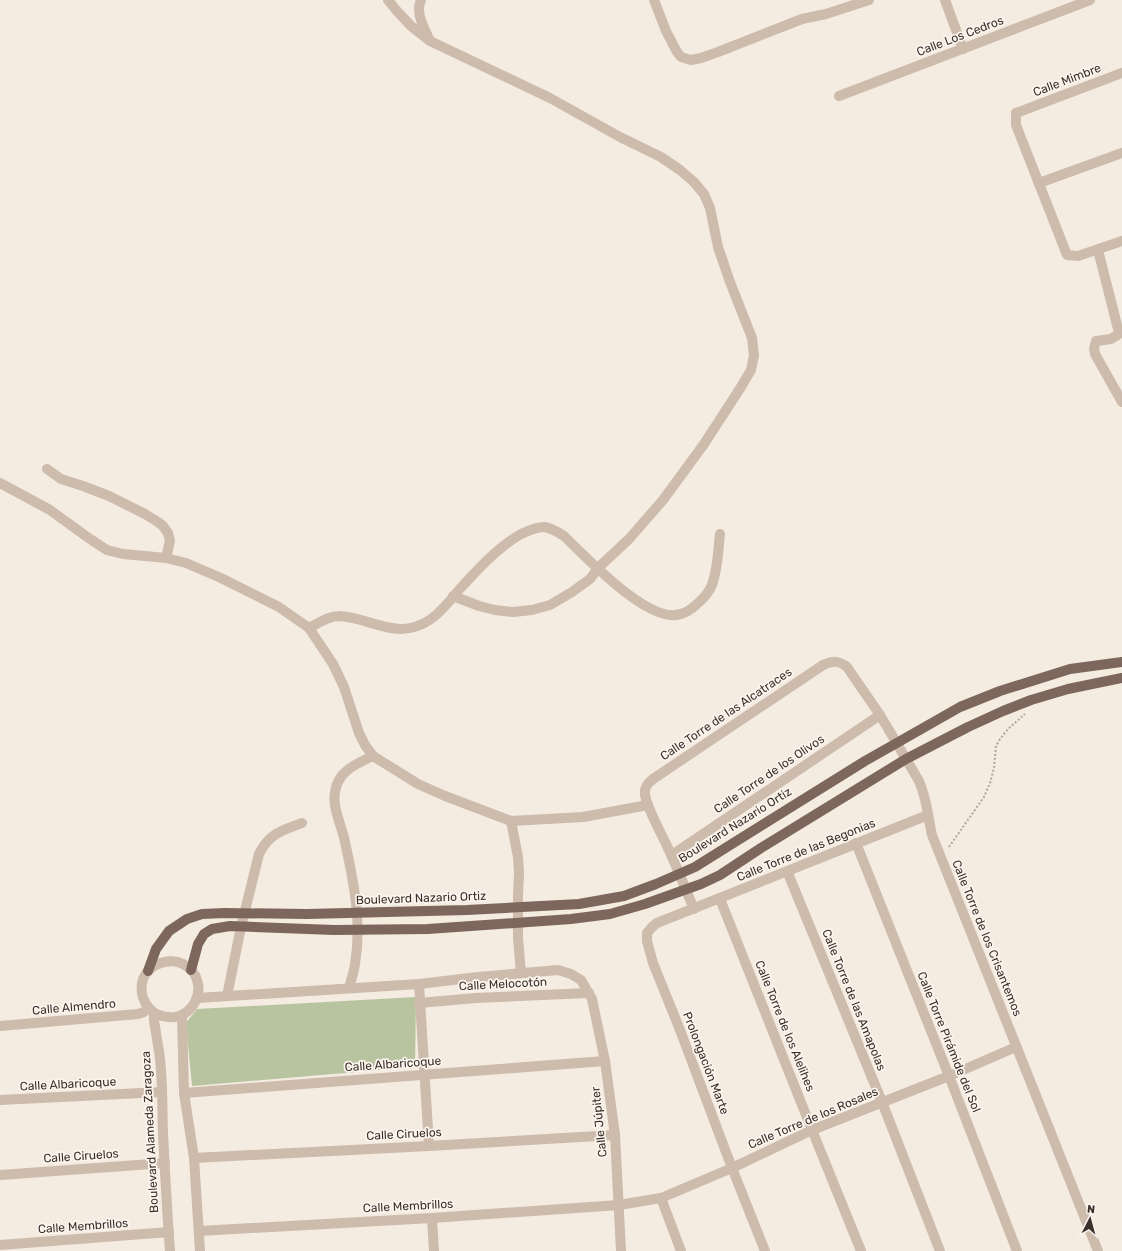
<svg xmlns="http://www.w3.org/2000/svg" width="1122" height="1251" font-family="Rubik,sans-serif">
	<rect width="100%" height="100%" fill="#f4ebe1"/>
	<path fill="#b8c4a0" d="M416,997L415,1067L192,1086L186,1023L197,1009Z"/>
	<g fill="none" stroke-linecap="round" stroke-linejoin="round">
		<path stroke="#b9a596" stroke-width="2" stroke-dasharray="2 2" stroke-linecap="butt" d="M949,847L984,797L990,783L994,768L996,746L1000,739L1008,729L1025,714"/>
		<g stroke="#cdbbac" stroke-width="10">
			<path d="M388,0L396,10L411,26L430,41L550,98L620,137L661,157L680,170L694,182L704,194L710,208L718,247L730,282L752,338L754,355L751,370L741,387L704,444L663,500L629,539L598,568L590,579L572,592L550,605L532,610L513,612L495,610L479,606L453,596"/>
			<path d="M421,0C415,13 424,27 429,39"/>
			<path d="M654,0L666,31L677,52L681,57L691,60L701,58L718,52L802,19L826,14L869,0"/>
			<path d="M945,0L963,49"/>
			<path d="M1122,73L1016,113V125L1067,255L1078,256L1122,241"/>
			<path d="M839,96L1090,0"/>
			<path d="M1039,183L1122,153"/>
			<path d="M1098,250L1119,333"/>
			<path d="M1122,332L1111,339L1096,341L1094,349L1095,354L1122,402"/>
			<path d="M47,469L61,479L83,486L109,496L145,514L158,522L163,526L168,533L170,541L166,558"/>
			<path d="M0,483L50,510L90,539L107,550L123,554L166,558L186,563L221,578L279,607L309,628L333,664L344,687L359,733L365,745L373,756L418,784L445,796L511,821L583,817L648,805"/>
			<path d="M309,628C319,623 328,616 340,616C372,618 398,642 431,619C442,611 450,601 458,591C477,570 497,548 521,534C528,531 536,527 544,527C551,528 558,532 564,536C586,557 644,619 676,615C685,614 691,610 697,604C703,599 709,592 712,585C718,568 718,551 720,534"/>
			<path d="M511,821L518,857L519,873L518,895V938L521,973"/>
			<path d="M856,843L949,1076L1017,1251"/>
			<path d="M672,855L880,715"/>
			<path d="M787,871L882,1102L940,1251"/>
			<path d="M720,899L812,1130L861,1251"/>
			<path d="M694,909C685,888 677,867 667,846C661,833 647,808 645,795C644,787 648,783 653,779L823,665C833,661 838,660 847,667L880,715L919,781C927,799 928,817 932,835L1098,1251"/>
			<path d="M419,984L429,1146"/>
			<path d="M349,988C351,980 354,972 355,964C362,923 354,883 345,842C342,826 332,808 335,792C338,771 356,764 373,756"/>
			<path d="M227,996L241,927L259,854C269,834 282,830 302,823"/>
			<path d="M197,998L419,984L478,977L558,970L571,974L581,980L592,999L605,1061L615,1135L621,1251"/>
			<path d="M419,1003L476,998L589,993"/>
			<path d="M153,1012C191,1034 216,981 183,964C169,957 149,964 143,979C140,989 142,1000 149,1008C150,1009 152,1010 153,1012C154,1014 154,1019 154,1021C156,1031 157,1041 159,1051C163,1078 162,1106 163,1133C165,1172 167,1212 170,1251"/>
			<path d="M182,1015L184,1093L194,1158L200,1251"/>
			<path d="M0,1026L138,1014L144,1012L148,1007"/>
			<path d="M184,1093L605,1061"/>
			<path d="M0,1100L162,1092"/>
			<path d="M194,1158L429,1146L615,1135"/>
			<path d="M0,1175L165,1163"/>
			<path d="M661,1198L681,1251"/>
			<path d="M432,1218L434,1251"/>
			<path d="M199,1231L432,1218L619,1205L661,1198L732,1168L812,1130L949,1076L1016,1047"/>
			<path d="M0,1245L169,1232"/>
			<path d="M765,1251L732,1168L680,1030L653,963L647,941V933L652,927L657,923L928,815"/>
		</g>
		<g stroke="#7d675c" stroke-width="10">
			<path d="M191,970L198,944L204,934L212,929L230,926L334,930L428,929L571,919L610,914L645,904L701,884L720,875L761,848L906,759L968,727L1003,711L1031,700L1068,689L1122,678"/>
			<path d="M148,971L156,949L169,931L187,919L202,914L225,913L307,914L467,910L579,904L624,896L656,884L695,867L865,761L960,707L1000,691L1070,669L1122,662"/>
		</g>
	</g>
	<g text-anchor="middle" stroke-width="3.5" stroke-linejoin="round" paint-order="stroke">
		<g font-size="12" fill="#3b302b" stroke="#fbf5ee">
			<text transform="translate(960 36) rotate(-21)" y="4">Calle Los Cedros</text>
			<text transform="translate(1067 80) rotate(-21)" y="4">Calle Mimbre</text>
			<text transform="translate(726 714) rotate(-34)" y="4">Calle Torre de las Alcatraces</text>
			<text transform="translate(769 774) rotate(-34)" y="4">Calle Torre de los Olivos</text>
			<text transform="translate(735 825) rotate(-32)" y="4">Boulevard Nazario Ortiz</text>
			<text transform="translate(806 850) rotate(-22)" y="4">Calle Torre de las Begonias</text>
			<text transform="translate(421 898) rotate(-2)" y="4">Boulevard Nazario Ortiz</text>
			<text transform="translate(987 938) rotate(68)" y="4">Calle Torre de los Crisantemos</text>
			<text transform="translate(503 984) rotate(-3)" y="4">Calle Melocotón</text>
			<text transform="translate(854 1000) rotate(68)" y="4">Calle Torre de las Amapolas</text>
			<text transform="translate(74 1007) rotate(-5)" y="4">Calle Almendro</text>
			<text transform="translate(785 1026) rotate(68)" y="4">Calle Torre de los Alelihes</text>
			<text transform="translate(949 1042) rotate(68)" y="4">Calle Torre Pirámide del Sol</text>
			<text transform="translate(706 1063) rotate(69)" y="4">Prolongación Marte</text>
			<text transform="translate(393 1064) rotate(-4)" y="4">Calle Albaricoque</text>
			<text transform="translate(68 1084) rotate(-3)" y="4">Calle Albaricoque</text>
			<text transform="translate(813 1118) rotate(-23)" y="4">Calle Torre de los Rosales</text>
			<text transform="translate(599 1122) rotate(-96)" y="4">Calle Júpiter</text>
			<text transform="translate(150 1132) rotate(-93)" y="4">Boulevard Alameda Zaragoza</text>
			<text transform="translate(404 1134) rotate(-3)" y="4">Calle Ciruelos</text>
			<text transform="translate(81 1156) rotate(-4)" y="4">Calle Ciruelos</text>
			<text transform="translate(408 1206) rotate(-3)" y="4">Calle Membrillos</text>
			<text transform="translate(83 1226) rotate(-4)" y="4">Calle Membrillos</text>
		</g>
	</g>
	<g transform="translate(1090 1219) rotate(6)" stroke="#fbf5ee" stroke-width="3" paint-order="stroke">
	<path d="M0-3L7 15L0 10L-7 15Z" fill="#3b302b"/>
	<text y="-6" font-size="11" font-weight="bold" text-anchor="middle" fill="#3b302b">N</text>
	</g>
</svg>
